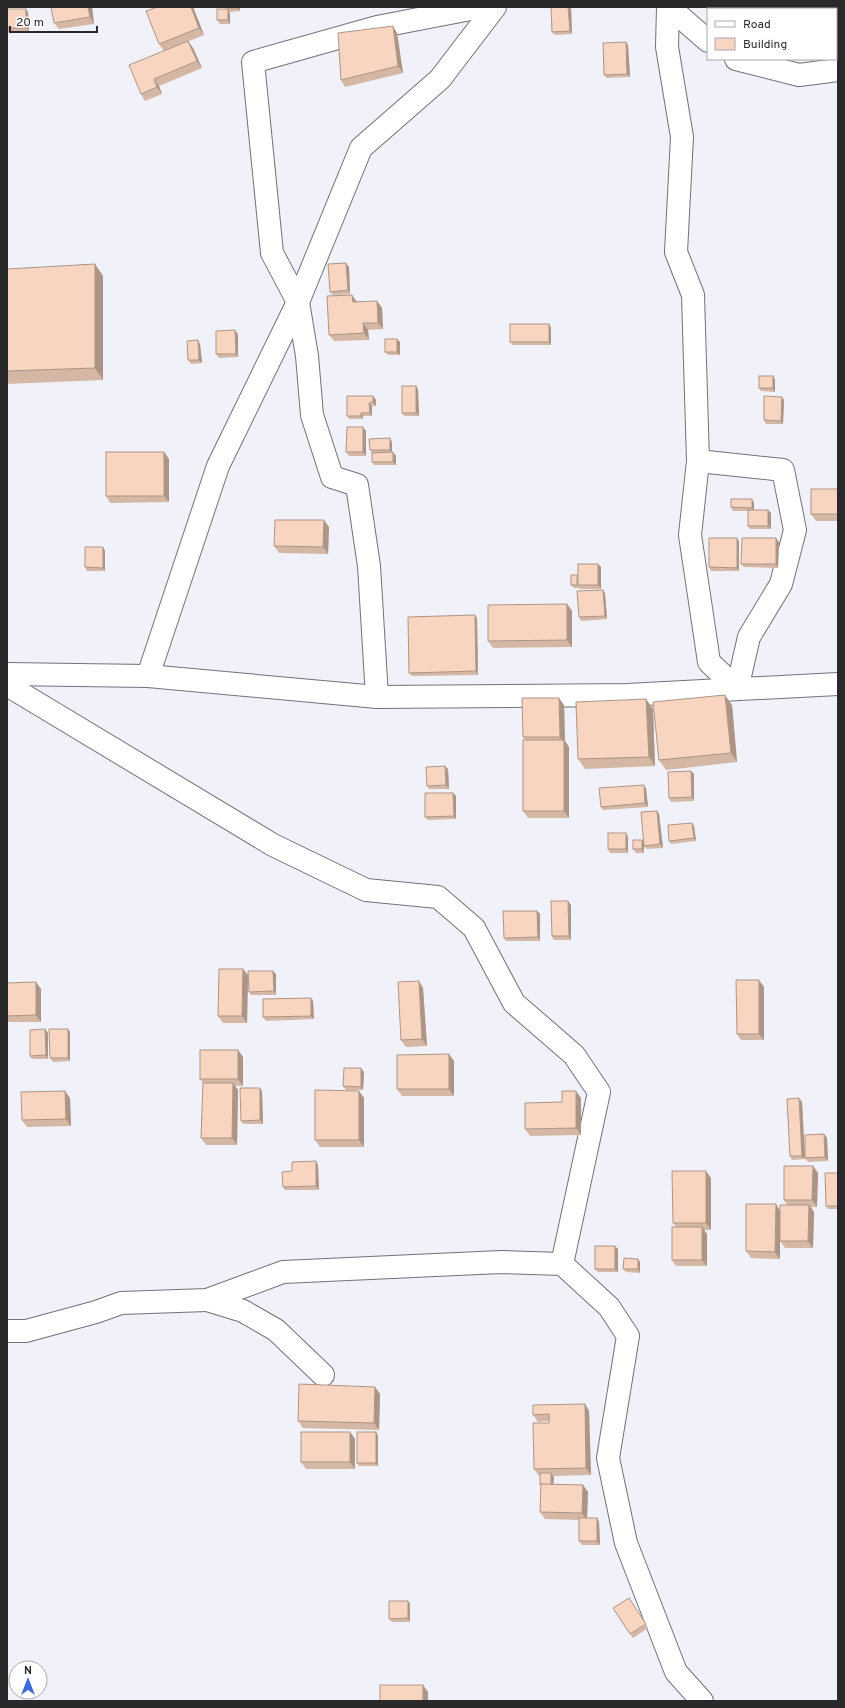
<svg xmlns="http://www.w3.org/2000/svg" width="845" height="1708" font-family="Overpass,sans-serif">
	<rect width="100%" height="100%" fill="#f1f2f9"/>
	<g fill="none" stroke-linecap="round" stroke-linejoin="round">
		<g stroke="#717278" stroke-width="24">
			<g id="minor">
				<path d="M668,7L667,47L682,137L676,252L693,295L698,461L690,535L709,662L737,689L749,637L781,584L795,530L783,470L698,461"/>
				<path d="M669,7L708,41"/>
				<path d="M736,59L799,75L838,70"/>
				<path d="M7,674L148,676L377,697L627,695L838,684"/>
				<path d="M148,676L218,466L298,302L361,148L440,79L495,7"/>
				<path d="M7,685L273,845L366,890L438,897L474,928L514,1003L574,1055L599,1092L562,1264"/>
				<path d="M377,697L369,566L357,485L332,477L312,415L307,356L298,302L272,253L253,62L377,27L481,7"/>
				<path d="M207,1300L243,1311L276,1330L323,1375"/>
				<path d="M7,1331H26L96,1312L121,1303L207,1300L283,1272L501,1262L562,1264L609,1307L628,1336L608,1458L626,1543L676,1672L702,1701"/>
			</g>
		</g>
		<use href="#minor" stroke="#fff" stroke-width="22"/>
	</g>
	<g fill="#d4b7a5">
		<path d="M51,7H92L94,24L59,29L54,23Z"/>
		<path d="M158,7H193L204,35L164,51L159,44Z"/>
		<path d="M227,7H240V11L230,12Z"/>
		<path d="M571,7L572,34L555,35L552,32Z"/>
		<path d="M7,9L28,12L29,31L7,32Z"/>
		<path d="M230,13V24H220L217,20Z"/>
		<path d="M397,33L403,73L345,87L341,80Z"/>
		<path d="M188,41L193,48L202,68L159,86L162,94L145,101L141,94Z"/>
		<path d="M628,45L630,77L607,78L604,75Z"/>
		<path d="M349,267L350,294L333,295L330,292Z"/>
		<path d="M7,269L103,276V380L7,384Z"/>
		<path d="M377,301L382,308L383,329L368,330L369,340L334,341L329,335L357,302Z"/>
		<path d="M549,324L551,328V345H513L510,342Z"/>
		<path d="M238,334V357L219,358L216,354Z"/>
		<path d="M400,342V355H388L385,352Z"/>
		<path d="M200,344L202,363L191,364L188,360Z"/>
		<path d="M775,379V392L761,391L759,388Z"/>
		<path d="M418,389L419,416H404L402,413Z"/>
		<path d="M373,396L376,400V406H372V416H363V419H349L347,416Z"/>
		<path d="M782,397L784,400L783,424H766L764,420Z"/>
		<path d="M366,431V456H349L346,452Z"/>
		<path d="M392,442V452L396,456V465H374L372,462V454L370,450Z"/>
		<path d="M164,452L169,459V502L110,503L106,496Z"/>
		<path d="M838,489V521H816L811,514Z"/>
		<path d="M754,503V510L771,513V529H750L748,526V511H733L731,507Z"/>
		<path d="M329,527L328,554L279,553L274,546Z"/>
		<path d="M739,541V571H711L709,567Z"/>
		<path d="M779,542L778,568L744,567L741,564Z"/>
		<path d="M105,551V571H87L85,567Z"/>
		<path d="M601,567V589H580L579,588H574L571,585Z"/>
		<path d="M605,593L607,619L581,621L579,617Z"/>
		<path d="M567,604L572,611V647L493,648L488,641Z"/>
		<path d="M477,618L478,675L412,676L409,673Z"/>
		<path d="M646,699L653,709L655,766L585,769L578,759Z"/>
		<path d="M564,705L565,741L569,747V818H528L523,811L525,740L523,737Z"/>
		<path d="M732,705L737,762L666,770L659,760Z"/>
		<path d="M448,769L449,789H429L427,786Z"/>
		<path d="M691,771L694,774V801L671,802L669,798Z"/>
		<path d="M646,788L648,807L603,810L601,807Z"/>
		<path d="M453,793L456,796V819L428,820L425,817Z"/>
		<path d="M657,811L659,814L663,848L647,849L644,846V853H636L633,849L642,840L644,843Z"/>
		<path d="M694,826L696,841L671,844L669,841Z"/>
		<path d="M628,837V853H610L608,849Z"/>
		<path d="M568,901L571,905V940H554L552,936Z"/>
		<path d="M537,911L540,914V941H506L504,938Z"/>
		<path d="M243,969L248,975L247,1023H223L218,1016Z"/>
		<path d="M276,974V995H251L249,992Z"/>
		<path d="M7,983L41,989V1022H7Z"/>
		<path d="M764,987V1040H741L737,1034Z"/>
		<path d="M423,988L427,1046L406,1047L401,1040Z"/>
		<path d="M311,998L313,1001L314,1019L266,1021L263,1017Z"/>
		<path d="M45,1029L48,1033V1059H32L30,1056Z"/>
		<path d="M68,1029L70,1032V1061L53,1062L50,1058Z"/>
		<path d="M238,1050L243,1057V1086H235L238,1090L237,1145H206L201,1138L203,1083L200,1079Z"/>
		<path d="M454,1061V1096H402L397,1089Z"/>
		<path d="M364,1072L363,1090H346L343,1086Z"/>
		<path d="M262,1091L263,1124H243L241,1121Z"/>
		<path d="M359,1091L364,1098V1147H320L315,1140Z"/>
		<path d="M70,1098L71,1126L27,1127L22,1120Z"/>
		<path d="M581,1098V1135L530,1136L525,1129L562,1102Z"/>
		<path d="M802,1102L805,1159L792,1160L790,1156Z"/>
		<path d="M824,1134L827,1138L828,1161L808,1162L805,1158Z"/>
		<path d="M318,1165L319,1190H285L283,1187L292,1171Z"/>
		<path d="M813,1166L818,1173L817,1207H811L814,1212L813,1248H785L780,1241V1259L751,1258L746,1251L776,1204L780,1211L787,1205L784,1200Z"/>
		<path d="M838,1173V1209H828L826,1206Z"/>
		<path d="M711,1178V1230H704L707,1234V1266H676L672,1260L676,1227L673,1223Z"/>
		<path d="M618,1249V1272H598L595,1269Z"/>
		<path d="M640,1262V1273L626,1272L623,1269Z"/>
		<path d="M375,1387L380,1394L379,1430L303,1428L298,1421Z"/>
		<path d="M585,1404L589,1411L591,1475L553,1476L554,1477L553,1485H583L588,1492L587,1518H597L599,1522L600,1545H582L579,1541V1520L545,1519L540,1512L541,1486L540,1485V1476H539L534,1469L549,1421L538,1422L533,1415Z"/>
		<path d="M350,1432L355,1439V1469H306L301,1462Z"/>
		<path d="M376,1432L378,1436V1466H359L357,1463Z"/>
		<path d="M629,1598L648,1628L633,1638L613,1608Z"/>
		<path d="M408,1601L410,1604V1622H392L389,1619Z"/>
	</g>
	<g fill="#ad9586">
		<path d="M88,7H92L94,24L90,17Z"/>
		<path d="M191,7H193L204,35L199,28Z"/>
		<path d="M238,7H240V11L238,8Z"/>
		<path d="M568,7H571L572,34L570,31Z"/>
		<path d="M26,9L28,12L29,31L26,28Z"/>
		<path d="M228,9L230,13V24L228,20Z"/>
		<path d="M393,26L397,33L403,73L398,66Z"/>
		<path d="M188,41L193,48L202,68L197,61Z"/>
		<path d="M626,42L628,45L630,77L627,74Z"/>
		<path d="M154,79L159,86L162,94L157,87Z"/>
		<path d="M346,263L349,267L350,294L348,290Z"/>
		<path d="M95,264L103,276V380L95,368Z"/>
		<path d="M352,295L357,302H353Z"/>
		<path d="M377,301L382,308L383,329L378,323Z"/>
		<path d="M363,323L368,330L369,340L364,333Z"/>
		<path d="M549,324L551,328V345L549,342Z"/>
		<path d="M235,330L238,334V357L236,354Z"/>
		<path d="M397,339L400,342V355L397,352Z"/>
		<path d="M198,340L200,344L202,363L199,360Z"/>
		<path d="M773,376L775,379V392L773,388Z"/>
		<path d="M416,386L418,389L419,416L416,413Z"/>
		<path d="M373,396L376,400V406L373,402Z"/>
		<path d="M782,397L784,400L783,424L781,421Z"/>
		<path d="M369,403L372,406V416L370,413Z"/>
		<path d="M361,413L363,416V419L361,416Z"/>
		<path d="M363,427L366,431V456L363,452Z"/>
		<path d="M390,438L392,442V453L390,450Z"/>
		<path d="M164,452L169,459V502L164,496Z"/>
		<path d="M393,452L396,456V465L393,462Z"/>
		<path d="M752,499L754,503V511L752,508Z"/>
		<path d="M768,510L771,513V529L768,526Z"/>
		<path d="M324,520L329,527L328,554L323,547Z"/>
		<path d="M737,538L739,541V571L737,568Z"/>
		<path d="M776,538L779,542L778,568L776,564Z"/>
		<path d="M103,547L105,551V571L103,568Z"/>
		<path d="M598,564L601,567V589L598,585Z"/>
		<path d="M603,590L605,593L607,619L605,616Z"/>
		<path d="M567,604L572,611V647L567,640Z"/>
		<path d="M475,615L477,618L478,675L476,671Z"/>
		<path d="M725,695L732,705L737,762L731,753Z"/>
		<path d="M559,698L564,705L565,741L569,747V818L564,811V743L560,737Z"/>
		<path d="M646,699L653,709L655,766L649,757Z"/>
		<path d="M445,766L448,769L449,789L446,785Z"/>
		<path d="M691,771L694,774V801L692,797Z"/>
		<path d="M644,785L646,788L648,807L645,803Z"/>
		<path d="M453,793L456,796V819L454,816Z"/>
		<path d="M657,811L659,814L663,848L660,844Z"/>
		<path d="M692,823L694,826L696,841L694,838Z"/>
		<path d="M626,833L628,837V853L626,849Z"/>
		<path d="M642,840L644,843V853L642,849Z"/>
		<path d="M568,901L571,905V940L569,936Z"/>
		<path d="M537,911L540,914V941L538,937Z"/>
		<path d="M243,969L248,975L247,1023L242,1016Z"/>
		<path d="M273,971L276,974V995L274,991Z"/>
		<path d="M759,980L764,987V1040L759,1034Z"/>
		<path d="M419,981L423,988L427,1046L422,1039Z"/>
		<path d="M36,982L41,989V1022L36,1015Z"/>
		<path d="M311,998L313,1001L314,1019L311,1016Z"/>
		<path d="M45,1029L48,1033V1059L46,1055Z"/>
		<path d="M68,1029L70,1032V1061L68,1058Z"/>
		<path d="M238,1050L243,1057V1086L238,1079Z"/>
		<path d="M449,1054L454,1061V1096L449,1089Z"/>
		<path d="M361,1068L364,1072L363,1090L361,1087Z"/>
		<path d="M233,1083L238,1090L237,1145L232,1138Z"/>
		<path d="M260,1088L262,1091L263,1124L260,1120Z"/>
		<path d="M65,1091L70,1098L71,1126L66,1119Z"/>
		<path d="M359,1091L364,1098V1147L359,1140Z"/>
		<path d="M576,1091L581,1098V1135L576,1128Z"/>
		<path d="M799,1098L802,1102L805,1159L802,1156Z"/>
		<path d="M824,1134L827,1138L828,1161L825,1157Z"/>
		<path d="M316,1161L318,1165L319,1190L316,1186Z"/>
		<path d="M813,1166L818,1173L817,1207L812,1200Z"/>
		<path d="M706,1171L711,1178V1230L706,1223Z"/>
		<path d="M776,1204L780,1211V1259L775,1252Z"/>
		<path d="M809,1205L814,1212L813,1248L808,1241Z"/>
		<path d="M702,1227L707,1234V1266L702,1260Z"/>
		<path d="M615,1246L618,1249V1272L615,1269Z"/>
		<path d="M638,1259L640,1262V1273L638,1269Z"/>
		<path d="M375,1387L380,1394L379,1430L374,1423Z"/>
		<path d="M585,1404L589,1411L591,1475L586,1468Z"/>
		<path d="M350,1432L355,1439V1469L350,1462Z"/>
		<path d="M376,1432L378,1436V1466L376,1463Z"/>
		<path d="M551,1473L554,1477L553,1489L551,1486Z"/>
		<path d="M583,1485L588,1492L587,1520L582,1513Z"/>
		<path d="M597,1518L599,1522L600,1545L597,1541Z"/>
		<path d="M408,1601L410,1604V1622L408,1618Z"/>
		<path d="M423,1685L428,1692V1701H423Z"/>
	</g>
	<g fill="#f7d5c0" stroke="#ad9586">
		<path d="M51,7H88L90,17L54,23Z"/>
		<path d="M158,7H191L199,28L159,44L146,11Z"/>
		<rect x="227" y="7" width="11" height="1"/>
		<path d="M551,7H568L570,31L552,32Z"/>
		<rect x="7" y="9" width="19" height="19"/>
		<rect x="217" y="9" width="11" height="11"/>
		<path d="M393,26L398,66L341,80L338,33Z"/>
		<path d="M188,41L197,61L154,79L157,87L141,94L129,65Z"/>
		<path d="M626,42L627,74L604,75L603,43Z"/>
		<path d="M346,263L348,290L330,292L328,264Z"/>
		<path d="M95,264V368L7,371V269Z"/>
		<path d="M352,295L353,302L377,301L378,323H363L364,333L329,335L327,296Z"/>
		<rect x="510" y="324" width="39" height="18"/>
		<path d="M235,330L236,354H216V331Z"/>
		<rect x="385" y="339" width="12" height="13"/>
		<path d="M198,340L199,360H188L187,341Z"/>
		<rect x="759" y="376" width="14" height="12"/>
		<rect x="402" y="386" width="14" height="27"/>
		<path d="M347,396H373V402L369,403L370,413H361V416H347Z"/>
		<path d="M764,396L782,397L781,421L764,420Z"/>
		<path d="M347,427H363V452H346Z"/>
		<path d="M390,438V450H370L369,439Z"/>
		<rect x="106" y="452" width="58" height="44"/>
		<path d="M393,452V462H372V453Z"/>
		<rect x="811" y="489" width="27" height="25"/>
		<path d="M731,499H752V508L731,507Z"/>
		<rect x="748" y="510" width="20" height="16"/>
		<path d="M275,520H324L323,547L274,546Z"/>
		<path d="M709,538H737V568L709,567Z"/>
		<path d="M742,538H776V564H741Z"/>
		<path d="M85,547H103V568L85,567Z"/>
		<rect x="578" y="564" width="20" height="21"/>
		<rect x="571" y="575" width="6" height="10"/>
		<path d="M603,590L605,616L579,617L577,591Z"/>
		<path d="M567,604V640L488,641V605Z"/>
		<path d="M475,615L476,671L409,673L408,617Z"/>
		<path d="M725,695L731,753L659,760L653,702Z"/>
		<path d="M522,698H559L560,737H523Z"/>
		<path d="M646,699L649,757L578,759L576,702Z"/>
		<rect x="523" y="740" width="41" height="71"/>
		<path d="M445,766L446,785L427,786L426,767Z"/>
		<path d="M691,771L692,797L669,798L668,772Z"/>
		<path d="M644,785L645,803L601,807L599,788Z"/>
		<path d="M425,793H453L454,816L425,817Z"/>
		<path d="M657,811L660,844L644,846L641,812Z"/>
		<path d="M692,823L694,838L669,841L668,825Z"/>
		<rect x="608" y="833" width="18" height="16"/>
		<rect x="633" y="840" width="9" height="9"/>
		<path d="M551,901H568L569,936H552Z"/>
		<path d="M503,911H537L538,937L504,938Z"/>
		<path d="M219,969H243L242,1016H218Z"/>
		<path d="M248,971H273L274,991L249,992Z"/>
		<path d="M736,980H759V1034H737Z"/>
		<path d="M419,981L422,1039L401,1040L398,982Z"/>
		<path d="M36,982V1015L7,1016V983Z"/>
		<path d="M311,998V1016L263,1017V999Z"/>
		<path d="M45,1029L46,1055L30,1056V1030Z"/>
		<path d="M49,1029H68V1058H50Z"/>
		<rect x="200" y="1050" width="38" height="29"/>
		<path d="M449,1054V1089H397V1055Z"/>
		<path d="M344,1068H361V1087L343,1086Z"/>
		<path d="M203,1083H233L232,1138H201Z"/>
		<path d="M240,1088H260V1120L241,1121Z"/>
		<path d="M315,1090L359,1091V1140H315Z"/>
		<path d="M65,1091L66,1119L22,1120L21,1092Z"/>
		<path d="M562,1091H576V1128L525,1129V1103L562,1102Z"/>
		<path d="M799,1098L802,1156H790L787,1099Z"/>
		<path d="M824,1134L825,1157L805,1158V1135Z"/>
		<path d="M316,1161V1186L283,1187L282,1172L292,1171V1162Z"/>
		<path d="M784,1166H813L812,1200H784Z"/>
		<path d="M672,1171H706V1223H673Z"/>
		<path d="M825,1173H838V1206H826Z"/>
		<path d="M746,1204H776L775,1252L746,1251Z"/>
		<path d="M780,1205H809L808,1241H780Z"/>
		<rect x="672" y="1227" width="30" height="33"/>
		<rect x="595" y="1246" width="20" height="23"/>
		<path d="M624,1258L638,1259V1269H623Z"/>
		<path d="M299,1384L375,1387L374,1423L298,1421Z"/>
		<path d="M585,1404L586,1468L534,1469L533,1423H549V1414L533,1415V1405Z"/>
		<rect x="301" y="1432" width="49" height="30"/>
		<rect x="357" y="1432" width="19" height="31"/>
		<path d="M540,1473H551V1485L541,1484V1485H540Z"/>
		<path d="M541,1484L583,1485L582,1513L540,1512Z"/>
		<rect x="579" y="1518" width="18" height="23"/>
		<path d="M629,1598L646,1624L630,1634L613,1608Z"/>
		<path d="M389,1601H408V1618L389,1619Z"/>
		<rect x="380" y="1685" width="43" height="16"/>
	</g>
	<rect width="845" height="1708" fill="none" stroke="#29292b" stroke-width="16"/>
	<rect x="707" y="8" width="130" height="52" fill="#ffffff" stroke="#a9a9aa"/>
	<rect x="715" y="21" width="20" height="6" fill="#ffffff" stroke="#a9a9aa"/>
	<text x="743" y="28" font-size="12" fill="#29292b">Road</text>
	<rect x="715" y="38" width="20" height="12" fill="#f7d5c0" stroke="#a9a9aa"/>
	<text x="743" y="48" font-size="12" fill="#29292b">Building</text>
	<g transform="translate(28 1680)"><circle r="19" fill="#ffffff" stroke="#a9a9aa"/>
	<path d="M0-3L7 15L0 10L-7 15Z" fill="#3e6bdc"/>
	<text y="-6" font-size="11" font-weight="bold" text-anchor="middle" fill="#29292b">N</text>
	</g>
	<path d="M10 26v6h87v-6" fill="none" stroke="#29292b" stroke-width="2"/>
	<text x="16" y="26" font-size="12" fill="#29292b" stroke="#ffffff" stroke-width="3" paint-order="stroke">20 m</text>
</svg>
